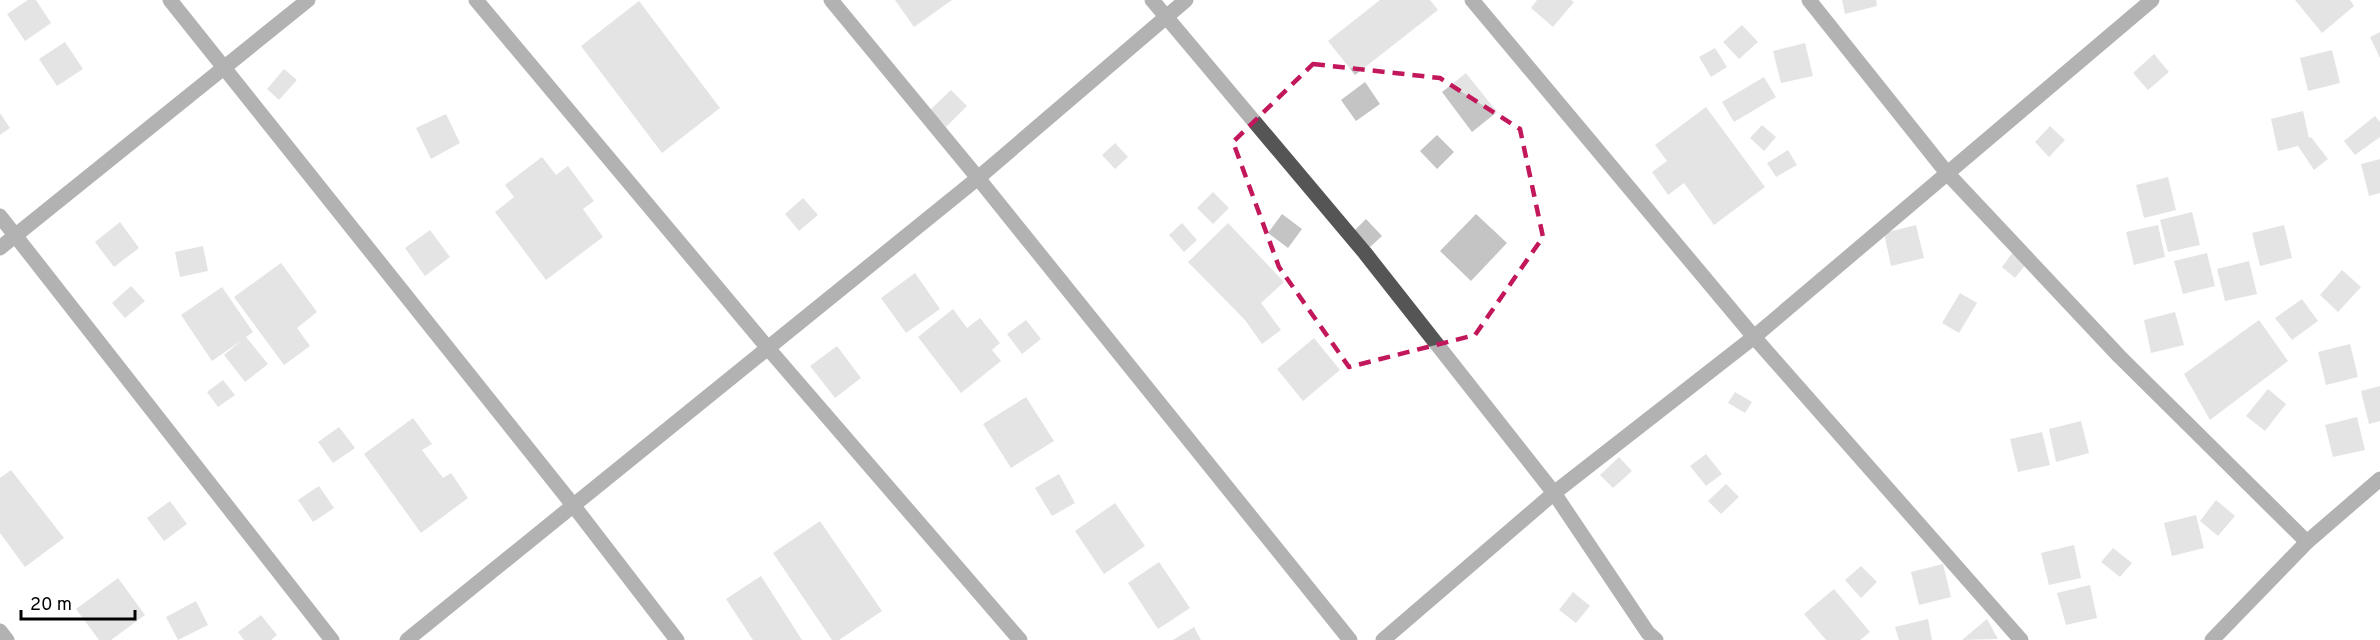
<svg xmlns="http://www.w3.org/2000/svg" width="2380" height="640" font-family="Overpass,sans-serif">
	<rect width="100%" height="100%" fill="#fff"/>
	<g fill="#c4c4c4">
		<path d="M28,0H36L51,23L25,41L7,14Z"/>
		<path d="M895,0H952L914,27Z"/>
		<path d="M1380,0H1430L1438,10L1355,75L1328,41Z"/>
		<path d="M1537,0H1571L1574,2L1553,27L1531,8Z"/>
		<path d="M1842,0H1876L1877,6L1845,14Z"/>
		<path d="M2295,0H2350L2354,6L2322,33Z"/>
		<path d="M639,1L720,108L662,153L581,46Z"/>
		<path d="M1742,25L1758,42L1739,59L1723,42Z"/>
		<path d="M2380,32V58L2370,37Z"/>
		<path d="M65,42L83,69L57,86L39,59Z"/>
		<path d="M1805,43L1813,76L1781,83L1773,51Z"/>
		<path d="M1715,48L1727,67L1711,77L1699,57Z"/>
		<path d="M2332,50L2340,83L2308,91L2300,58Z"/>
		<path d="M2154,54L2169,72L2148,90L2133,73Z"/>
		<path d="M284,69L297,80L279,100L267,89Z"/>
		<path d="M1466,73L1497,112L1472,132L1442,92Z"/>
		<path d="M1764,77L1776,97L1734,122L1722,102Z"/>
		<path d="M1365,82L1380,104L1356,121L1341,100Z"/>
		<path d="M951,90L967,106L946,127L930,110Z"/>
		<path d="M1706,107L1765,187L1714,225L1684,183L1668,195L1652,172L1667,161L1655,145Z"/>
		<path d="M2303,111L2309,138L2311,137L2328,159L2314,170L2298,146L2278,151L2271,119Z"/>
		<path d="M0,113L10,128L0,135Z"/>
		<path d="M446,114L460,143L431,159L416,128Z"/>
		<path d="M2375,116L2380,122V137L2355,155L2344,141Z"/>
		<path d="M1762,125L1776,137L1764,151L1750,138Z"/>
		<path d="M2050,126L2065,140L2049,157L2035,142Z"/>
		<path d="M1437,135L1454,152L1437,169L1420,151Z"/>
		<path d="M1115,143L1128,157L1115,169L1102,155Z"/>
		<path d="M1788,150L1797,165L1776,177L1767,163Z"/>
		<path d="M542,157L556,175L568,166L594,201L583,209L603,237L546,280L495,212L514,197L505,185Z"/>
		<path d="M2380,159V193L2369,196L2361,164Z"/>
		<path d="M2168,177L2176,210L2144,218L2136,185Z"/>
		<path d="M1213,192L1229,208L1213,224L1197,208Z"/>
		<path d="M803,198L818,215L799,231L785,214Z"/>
		<path d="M2192,212L2200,245L2168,252L2160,220Z"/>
		<path d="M1282,214L1302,229L1288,248L1268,233Z"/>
		<path d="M1476,214L1507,243L1471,281L1440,251Z"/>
		<path d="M1366,219L1382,236L1369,248L1353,232Z"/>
		<path d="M120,222L139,248L114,267L95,242Z"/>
		<path d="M1182,223L1197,240L1184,252L1169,235Z"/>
		<path d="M1228,223L1284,282L1261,303L1281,330L1262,344L1245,320L1188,262Z"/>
		<path d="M1916,225L1924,258L1891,266L1884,233Z"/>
		<path d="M2158,225L2165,257L2134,265L2126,232Z"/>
		<path d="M2284,225L2292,258L2260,266L2252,233Z"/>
		<path d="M430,230L450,257L425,276L405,248Z"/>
		<path d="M203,246L208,271L180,277L175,252Z"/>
		<path d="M2013,252L2027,263L2015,278L2002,267Z"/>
		<path d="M2207,253L2215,286L2183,294L2174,261Z"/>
		<path d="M2249,261L2257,294L2225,301L2217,269Z"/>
		<path d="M281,263L317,312L297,328L310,346L284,365L234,297Z"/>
		<path d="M2342,270L2361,287L2338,312L2320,295Z"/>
		<path d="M915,273L940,309L906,333L881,298Z"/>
		<path d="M131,286L145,301L125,318L112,303Z"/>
		<path d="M222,287L253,332L246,337L268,364L245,382L224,355L242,340L212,361L181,315Z"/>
		<path d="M1960,293L1977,303L1959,333L1942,323Z"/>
		<path d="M2302,299L2318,321L2292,340L2275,318Z"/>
		<path d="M953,309L967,328L980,318L1000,343L992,350L1001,361L961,393L918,337Z"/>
		<path d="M2175,312L2184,345L2151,353L2144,320Z"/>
		<path d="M1026,320L1041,339L1022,354L1007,334Z"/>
		<path d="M2259,320L2288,361L2210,420L2184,374Z"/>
		<path d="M1314,338L1340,370L1303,401L1277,369Z"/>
		<path d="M2350,344L2358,377L2326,385L2318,352Z"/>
		<path d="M837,346L861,378L835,398L810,366Z"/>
		<path d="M223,380L235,395L218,407L207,392Z"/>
		<path d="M2380,386V421L2369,424L2361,391Z"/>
		<path d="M2268,389L2286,404L2265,431L2246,416Z"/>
		<path d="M1735,392L1752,402L1745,413L1728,403Z"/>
		<path d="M1026,397L1054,441L1011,468L983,424Z"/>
		<path d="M2357,417L2365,450L2333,457L2325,425Z"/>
		<path d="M413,418L432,444L422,450L443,478L451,473L468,498L421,533L364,454Z"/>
		<path d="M2081,421L2089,453L2056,462L2049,429Z"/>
		<path d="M339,427L355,448L333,463L318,442Z"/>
		<path d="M2042,432L2050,465L2018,472L2010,439Z"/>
		<path d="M1706,454L1722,474L1706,486L1690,466Z"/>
		<path d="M1619,457L1632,471L1613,488L1600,475Z"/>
		<path d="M11,470L64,538L25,567L0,533V478Z"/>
		<path d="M1059,474L1075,503L1052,516L1035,488Z"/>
		<path d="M1726,484L1739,497L1721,514L1708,501Z"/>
		<path d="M319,486L334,508L313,522L298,500Z"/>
		<path d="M2216,500L2235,516L2218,536L2200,521Z"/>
		<path d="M170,501L187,524L164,541L147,518Z"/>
		<path d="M1115,503L1145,546L1104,574L1075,531Z"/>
		<path d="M2196,515L2204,548L2172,556L2164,523Z"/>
		<path d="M820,521L882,611L839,640H832L773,553Z"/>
		<path d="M2074,545L2081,578L2049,585L2041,553Z"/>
		<path d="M2113,548L2132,563L2120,577L2101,562Z"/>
		<path d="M1159,562L1190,608L1158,629L1128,583Z"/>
		<path d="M1943,564L1951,597L1919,605L1911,572Z"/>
		<path d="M1861,566L1877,582L1861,598L1845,580Z"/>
		<path d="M761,576L802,640H753L726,599Z"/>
		<path d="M118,578L145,615L111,640H99L76,609Z"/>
		<path d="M2090,585L2097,618L2066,625L2057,593Z"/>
		<path d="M1834,589L1870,632L1860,640H1826L1804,614Z"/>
		<path d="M1573,592L1590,606L1576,623L1559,610Z"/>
		<path d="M196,601L208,625L178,640L166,617Z"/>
		<path d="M261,615L277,635L271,640H244L238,632Z"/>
		<path d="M1928,619L1932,640H1899L1895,627Z"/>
		<path d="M1987,619L1998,639L1962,640Z"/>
		<path d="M1194,627L1201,640H1173Z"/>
	</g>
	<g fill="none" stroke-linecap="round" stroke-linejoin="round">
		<g stroke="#555" stroke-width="15">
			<path d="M170,0L573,505L677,640"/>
			<path d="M476,0L767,347L1020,640"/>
			<path d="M831,0L978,178L1350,640"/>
			<path d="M1152,0L1365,253L1554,493L1648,633L1656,640"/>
			<path d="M1472,0L1754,337L2021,640"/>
			<path d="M1809,0L1947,173L2119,356L2307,542"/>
			<path d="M0,216L332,640"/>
			<path d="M0,248L308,0"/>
			<path d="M0,631L7,640"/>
			<path d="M407,640L978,178L1186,0"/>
			<path d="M1383,640L1554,493L1754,337L2152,0"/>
			<path d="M2212,640L2307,542L2380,479"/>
		</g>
	</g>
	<path d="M0 0H2380V640H0ZM1313,64L1440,78L1520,129L1543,237L1475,335L1349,367L1279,267L1233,142Z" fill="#fff" fill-opacity=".55" fill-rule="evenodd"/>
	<path fill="none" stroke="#c2185b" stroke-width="4.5" stroke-dasharray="12 8" stroke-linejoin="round" d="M1313,64L1440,78L1520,129L1543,237L1475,335L1349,367L1279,267L1233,142Z"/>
	<path d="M21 610v9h114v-9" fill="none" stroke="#000000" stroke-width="3"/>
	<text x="30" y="610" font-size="18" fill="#000000" stroke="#ffffff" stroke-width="4.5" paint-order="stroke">20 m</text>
</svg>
